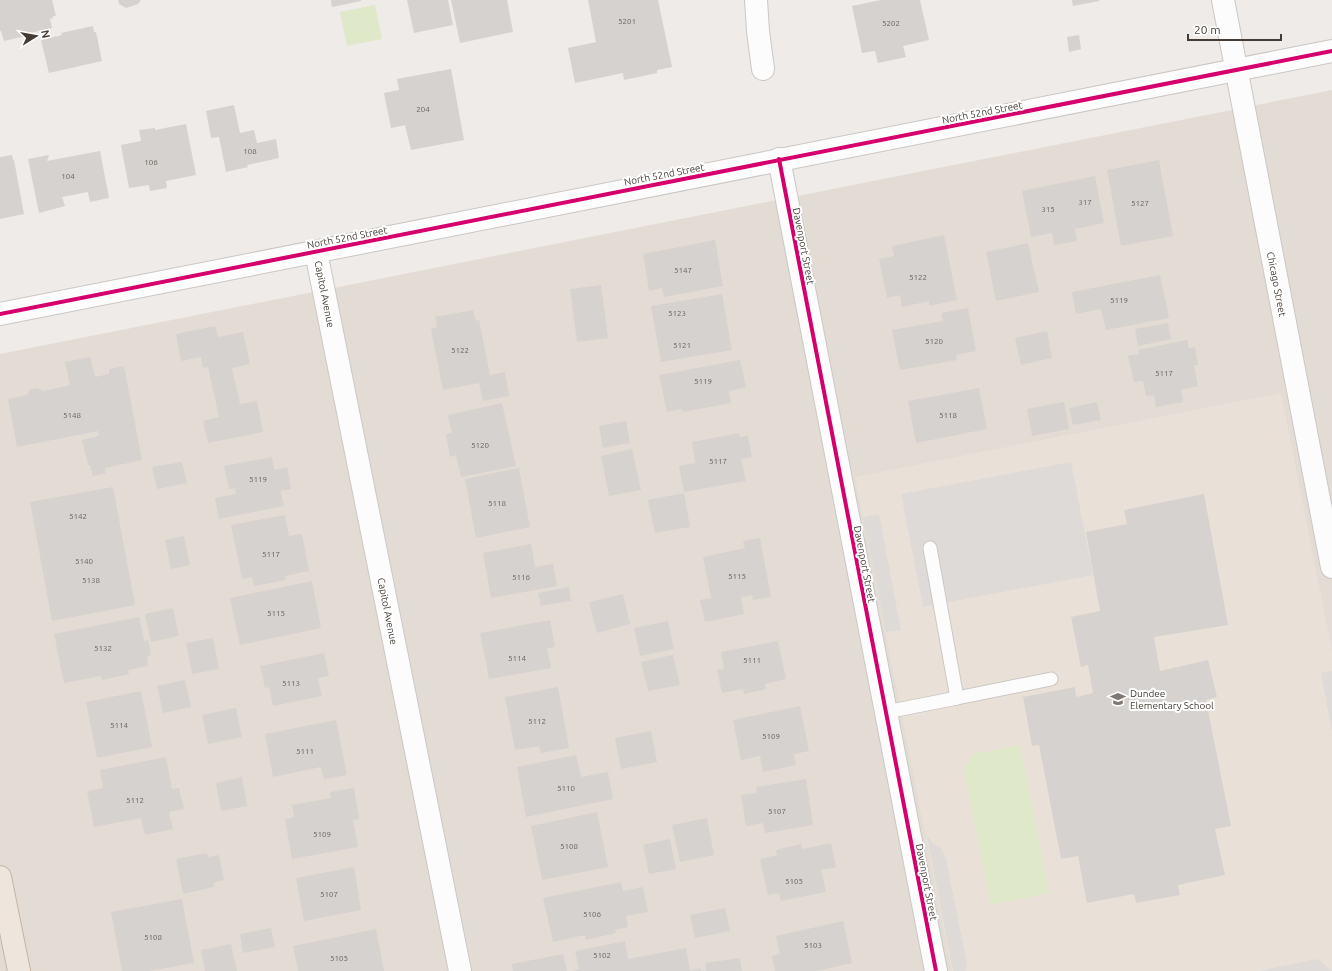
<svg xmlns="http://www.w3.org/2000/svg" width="1332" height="971" font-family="Ubuntu,sans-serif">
	<rect width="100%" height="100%" fill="#eeebe8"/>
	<path fill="#e3dcd5" d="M1332,90V971H0V354Z"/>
	<path fill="#e9e1d7" d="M1281,393L1332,651V971H952L855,477Z"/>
	<g fill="#dfe8c8">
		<path d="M375,5L382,39L347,46L340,12Z"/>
		<path d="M1020,745L1049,893L991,905L964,770L973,754Z"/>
	</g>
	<g fill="#dddad7">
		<path d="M1071,462L1093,575L923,607L901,494Z"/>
		<path d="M879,514L901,630L886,632L863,517Z"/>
		<path d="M1332,671V732L1321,673Z"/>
		<path d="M927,836L933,843L941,848L946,859L967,964L965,971H953Z"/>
		<path d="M1318,959L1332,971H1258Z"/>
	</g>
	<g fill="#d6d2cf">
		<path d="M0,0H52L56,16H53V18L50,19L52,28L26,34V36L4,41L1,31H0Z"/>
		<path d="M118,0H141L138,4L126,8L119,4Z"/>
		<path d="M331,0H361V1L332,7Z"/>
		<path d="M407,0H448L453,25L414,33Z"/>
		<path d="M451,0H507L513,32L460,43Z"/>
		<path d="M588,0H658L672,67L657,70V73L624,80L623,73L575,83L568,48L596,42Z"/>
		<path d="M881,0H920L929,40L903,46L906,57L878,63L875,51L862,53L852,6Z"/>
		<path d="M1072,0H1099V1L1073,6Z"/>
		<path d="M93,26L94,32H96L102,61L49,73L41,40L62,35L61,33Z"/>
		<path d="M1079,35L1081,49L1069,52L1067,37Z"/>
		<path d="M451,69L464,140L411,150L405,125L391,128L384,93L399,90L397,79Z"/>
		<path d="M234,105L240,133L254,130L257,143L276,139L279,158L247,165L248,167L226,172L219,137L211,138L206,111Z"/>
		<path d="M186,124L196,175L166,181L167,188L150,191L149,185L129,188L121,145L141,141L139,130L155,128V130Z"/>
		<path d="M100,151L109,198L90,202L88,192L62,197L65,206L39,213L28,159L49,155L47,161Z"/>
		<path d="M12,155L13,160H14L24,214L0,219V157Z"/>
		<path d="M1159,160L1173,236L1121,246L1107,170Z"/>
		<path d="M1095,176L1104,223L1075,229L1077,241L1054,245L1052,233L1031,237L1022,191Z"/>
		<path d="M944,235L957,300L929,306V301L902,307L900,295L887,298L879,259L894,256L892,246Z"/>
		<path d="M715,240L723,286L664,297L662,288L649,291L643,254Z"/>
		<path d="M1028,243L1039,292L996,301L986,252Z"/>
		<path d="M1160,275L1169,318L1106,330L1101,309L1076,314L1072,292Z"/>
		<path d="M601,285L608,338L577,342L570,289Z"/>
		<path d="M722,294L732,350L661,362L651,306Z"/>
		<path d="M968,308L976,351L956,355L957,360L900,370L892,330L943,321L941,313Z"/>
		<path d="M473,310L476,321L479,320L490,375L505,372L509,396L483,401L479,383L443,390L431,329L437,327L435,317Z"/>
		<path d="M1168,323L1171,339L1138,346L1135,329Z"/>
		<path d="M215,326L218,337L243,332L250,364L232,368L240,404L257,401L263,432L208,443L203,421L219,417L208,367L203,368L201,357L181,361L176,334Z"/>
		<path d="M1047,331L1052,358L1021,365L1015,338Z"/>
		<path d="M1187,340L1189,348L1195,347L1198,365H1194L1198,386L1181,390L1183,402L1156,407L1154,395L1146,396L1143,381L1134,382L1128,356L1139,354L1138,350Z"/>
		<path d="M90,357L95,377L109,374V369L124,366L142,460L105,468L106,473L93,476L90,465H88L82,440L99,436L98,431L17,447L8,399L27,395L31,389L37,388L44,391L70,385L65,362Z"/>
		<path d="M740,360L746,387L729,391L731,403L683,412L682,409L667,412L659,375Z"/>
		<path d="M979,388L987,429L916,443L908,401Z"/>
		<path d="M1064,402L1069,429L1032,436L1027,409Z"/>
		<path d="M1097,402L1101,420L1073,425L1069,408Z"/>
		<path d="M502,403L516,466L461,477L456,455L450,457L446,434L452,433L448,415Z"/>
		<path d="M626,421L630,443L603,448L599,426Z"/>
		<path d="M739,433L740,437L748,436L752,457L741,459L746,481L684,492L679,466L695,463L692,442Z"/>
		<path d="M632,449L641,490L609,496L601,456Z"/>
		<path d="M272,457L274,470L287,467L291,489L281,491L284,506L219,519L215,498L236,494L235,488L229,489L224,466Z"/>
		<path d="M182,462L187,483L157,489L152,467Z"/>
		<path d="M519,468L530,527L476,538L465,479Z"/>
		<path d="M113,487L135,605L52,621L30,502Z"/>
		<path d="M684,493L690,527L655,533L648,500Z"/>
		<path d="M1204,494L1228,625L1154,637L1160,671L1208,660L1217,697L1206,700L1231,826L1215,829L1225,875L1178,885L1180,895L1136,903L1134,894L1087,903L1078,856L1061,859L1039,745L1032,746L1023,697L1075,687L1076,697L1093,693L1088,665L1081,667L1071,617L1100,611L1086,532L1127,524L1124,510Z"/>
		<path d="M285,515L289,536L302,534L309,571L285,576L286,580L254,586L252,577L242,579L231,525Z"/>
		<path d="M184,536L190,565L171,569L165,540Z"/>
		<path d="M760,538L771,597L753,600L752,595L741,597L744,614L705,622L700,600L711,598L703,557L745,548L743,541Z"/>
		<path d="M531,544L535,567L553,564L557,586L491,598L483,553Z"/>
		<path d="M312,581L321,628L240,645L230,598Z"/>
		<path d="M569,587L571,601L541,606L538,593Z"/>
		<path d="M623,594L630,624L597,633L589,602Z"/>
		<path d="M173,608L179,636L151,642L145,614Z"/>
		<path d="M139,617L144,641L148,640L151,655L147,656L148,666L128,670L129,674L102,680L101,676L64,683L54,634Z"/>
		<path d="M550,620L555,647L547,648L551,668L489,679L480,633Z"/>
		<path d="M668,621L674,649L640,656L634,628Z"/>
		<path d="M213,638L219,669L192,674L186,643Z"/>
		<path d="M778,641L786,679L765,684L766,689L744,694L743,689L722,693L717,670L724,669L721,652Z"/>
		<path d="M324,653L329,676L318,678L322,696L273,706L269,687L265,688L260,666Z"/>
		<path d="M673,655L680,685L648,691L641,662Z"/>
		<path d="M185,680L191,707L163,713L157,686Z"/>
		<path d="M558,687L569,748L541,753L539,746L515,750L505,697Z"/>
		<path d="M141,691L152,747L97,758L86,702Z"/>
		<path d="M800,706L809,751L794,754L796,765L763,772L760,756L741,760L733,720Z"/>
		<path d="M236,708L242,737L208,744L202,715Z"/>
		<path d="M336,720L347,775L324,779L321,767L273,777L265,734Z"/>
		<path d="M651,731L657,762L621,769L615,738Z"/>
		<path d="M576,755L581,777L608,772L613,799L526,817L517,767Z"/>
		<path d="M166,757L172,789L179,788L184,809L169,812L173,829L145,835L141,818L94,827L87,791L103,788L100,770Z"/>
		<path d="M242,777L247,806L221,811L216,783Z"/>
		<path d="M806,779L813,825L765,833L763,823L746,826L741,795L757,793L756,787Z"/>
		<path d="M354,788L359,819L353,820L358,847L292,859L285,819L294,817L292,805L331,798L330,792Z"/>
		<path d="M597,812L608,867L542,880L531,826Z"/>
		<path d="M707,818L714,855L680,862L672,825Z"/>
		<path d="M670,839L676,869L649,874L643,845Z"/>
		<path d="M831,843L836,867L821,870L826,892L781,901L779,893L768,895L760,859L777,855L776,850L801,844L802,849Z"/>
		<path d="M207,853L208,857L219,855L224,880L213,883L214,887L183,894L176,859Z"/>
		<path d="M354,867L361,910L304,921L296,878Z"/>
		<path d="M621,882L623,891L643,887L648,912L626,916L628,927L615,930L616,933L586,940L585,935L553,942L543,898Z"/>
		<path d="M182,899L194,963L149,971H122L111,912Z"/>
		<path d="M725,908L730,931L695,938L690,915Z"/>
		<path d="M843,921L852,963L816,971H775L772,956L780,954L776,936Z"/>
		<path d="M271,928L275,947L243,953L240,934Z"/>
		<path d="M376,929L384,971H298L293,946Z"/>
		<path d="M625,941L628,959L686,948L690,971L700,968L701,971H572L579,969L575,951Z"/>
		<path d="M231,944L237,971H205L201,950Z"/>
		<path d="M563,954L567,971H513L512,964Z"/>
		<path d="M740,958L742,971H706L705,963Z"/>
	</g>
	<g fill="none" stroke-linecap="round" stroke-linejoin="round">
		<g stroke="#cbc7c4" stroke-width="15">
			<g id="service">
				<path d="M957,698L1051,679"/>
				<path d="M886,712L957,698L930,548"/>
			</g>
		</g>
		<g stroke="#cbc7c4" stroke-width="24">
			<g id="minor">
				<path d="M756,0L758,31L763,69"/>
				<path d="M1223,0L1332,567"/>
				<path d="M779,159L936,971"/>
				<path d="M316,252L460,971"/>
			</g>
		</g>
		<g stroke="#cbc7c4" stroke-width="24">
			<path id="tertiary" d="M0,314L1332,51"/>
		</g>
		<g stroke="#c6b5a3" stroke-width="24">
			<path id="trunk" d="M0,877L19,971"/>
		</g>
		<use href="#service" stroke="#fcfcfc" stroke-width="13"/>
		<use href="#minor" stroke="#fcfcfc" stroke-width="22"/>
		<use href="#tertiary" stroke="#fcfcfc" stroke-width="22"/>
		<use href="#trunk" stroke="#eee6dd" stroke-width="22"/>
		<g stroke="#fff" stroke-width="6">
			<g id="cycleway">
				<path d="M779,159L936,971"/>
				<path d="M0,314L1332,51"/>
			</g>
		</g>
		<use href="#cycleway" stroke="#d6006c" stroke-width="4"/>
	</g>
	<defs>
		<g id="school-bare" transform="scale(1.2)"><path d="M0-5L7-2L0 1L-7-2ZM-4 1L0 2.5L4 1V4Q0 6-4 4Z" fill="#807973" stroke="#fff" stroke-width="2.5" paint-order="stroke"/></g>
	</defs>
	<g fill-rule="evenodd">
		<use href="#school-bare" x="1118" y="699"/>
	</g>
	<g text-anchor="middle" stroke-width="4" stroke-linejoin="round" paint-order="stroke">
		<g font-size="8" fill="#6a635c">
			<text x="627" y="24">5201</text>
			<text x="891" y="26">5202</text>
			<text x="423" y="112">204</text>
			<text x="250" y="154">108</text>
			<text x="151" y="165">106</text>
			<text x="68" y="179">104</text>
			<text x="1085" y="205">317</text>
			<text x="1140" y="206">5127</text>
			<text x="1048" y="212">315</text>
			<text x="683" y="273">5147</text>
			<text x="918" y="280">5122</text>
			<text x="1119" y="303">5119</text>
			<text x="677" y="316">5123</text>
			<text x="934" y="344">5120</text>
			<text x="682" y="348">5121</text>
			<text x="460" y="353">5122</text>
			<text x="1164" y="376">5117</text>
			<text x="703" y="384">5119</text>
			<text x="72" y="418">5148</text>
			<text x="948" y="418">5118</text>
			<text x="480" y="448">5120</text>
			<text x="718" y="464">5117</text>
			<text x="258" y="482">5119</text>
			<text x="497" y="506">5118</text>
			<text x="78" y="519">5142</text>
			<text x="271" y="557">5117</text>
			<text x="84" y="564">5140</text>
			<text x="737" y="579">5115</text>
			<text x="521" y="580">5116</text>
			<text x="91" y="583">5138</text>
			<text x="276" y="616">5115</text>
			<text x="103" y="651">5132</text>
			<text x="517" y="661">5114</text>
			<text x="752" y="663">5111</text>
			<text x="291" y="686">5113</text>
			<text x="537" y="724">5112</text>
			<text x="119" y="728">5114</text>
			<text x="771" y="739">5109</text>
			<text x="305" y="754">5111</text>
			<text x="566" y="791">5110</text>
			<text x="135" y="803">5112</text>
			<text x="777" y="814">5107</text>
			<text x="322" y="837">5109</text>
			<text x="569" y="849">5108</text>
			<text x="794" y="884">5105</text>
			<text x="329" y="897">5107</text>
			<text x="592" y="917">5106</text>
			<text x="153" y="940">5108</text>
			<text x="813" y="948">5103</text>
			<text x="602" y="958">5102</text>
			<text x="339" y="961">5105</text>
		</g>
		<g font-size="10" fill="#443c34" stroke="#fff">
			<text transform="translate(982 112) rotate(-11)" y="4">North 52nd Street</text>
			<text transform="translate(664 174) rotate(-11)" y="4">North 52nd Street</text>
			<text transform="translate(347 237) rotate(-11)" y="4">North 52nd Street</text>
			<text transform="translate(804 246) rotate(79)" y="4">Davenport Street</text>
			<text transform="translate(1277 284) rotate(79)" y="4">Chicago Street</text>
			<text transform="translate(325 294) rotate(79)" y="4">Capitol Avenue</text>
			<text transform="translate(865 564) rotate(79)" y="4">Davenport Street</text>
			<text transform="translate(388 611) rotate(79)" y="4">Capitol Avenue</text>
			<text transform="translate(927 882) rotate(79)" y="4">Davenport Street</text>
		</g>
		<g font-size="10" fill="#443c34" stroke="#fff" text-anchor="start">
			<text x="1130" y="697">Dundee<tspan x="1130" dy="12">Elementary School</tspan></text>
		</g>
	</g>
	<g transform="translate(36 36) rotate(79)" stroke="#ffffff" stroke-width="3" paint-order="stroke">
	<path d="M0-3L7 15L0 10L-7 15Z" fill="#443c34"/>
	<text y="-6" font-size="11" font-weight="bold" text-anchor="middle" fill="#443c34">N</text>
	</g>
	<path d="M1188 34v6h93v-6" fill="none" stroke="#443c34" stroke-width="2"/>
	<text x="1194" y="34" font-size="12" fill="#443c34" stroke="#ffffff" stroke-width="3" paint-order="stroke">20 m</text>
</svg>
